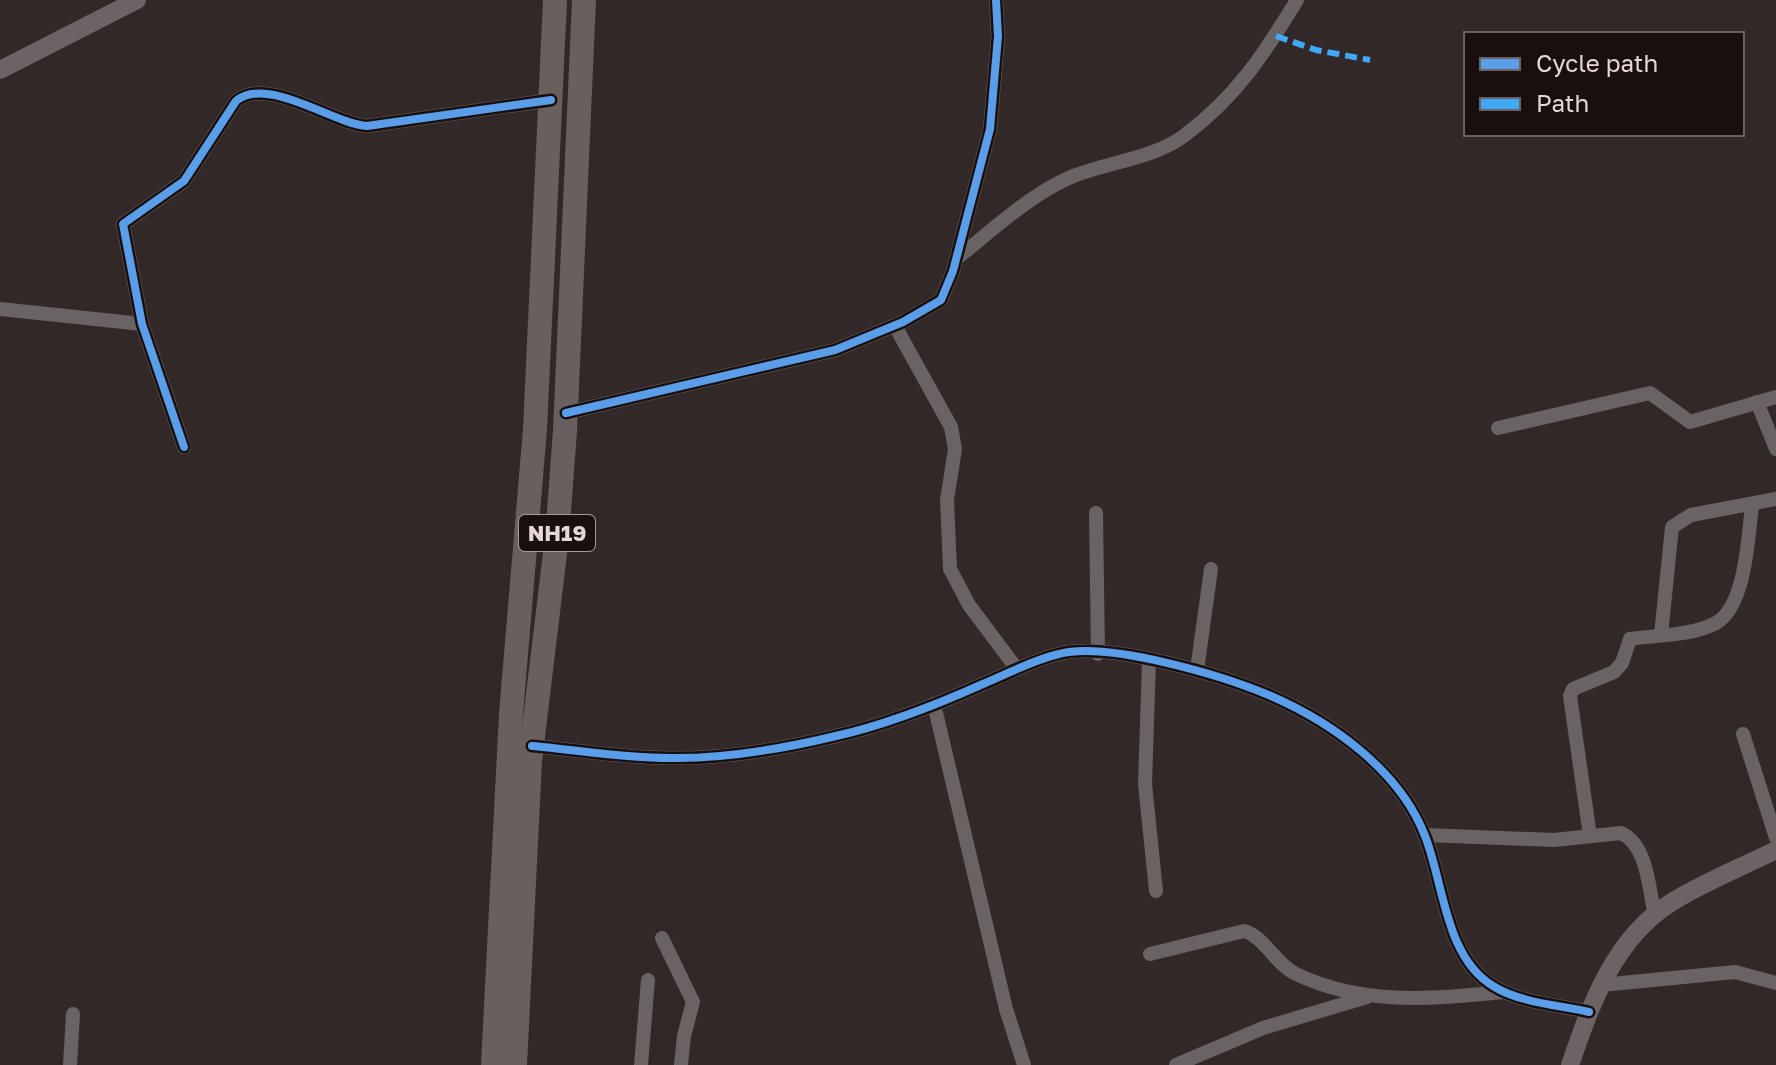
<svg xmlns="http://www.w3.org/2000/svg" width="1776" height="1065" font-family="'Golos Text',sans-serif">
	<rect width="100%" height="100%" fill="#332828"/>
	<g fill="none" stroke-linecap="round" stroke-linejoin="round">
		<g stroke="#696363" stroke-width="14">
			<path d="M957,258C993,230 1029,195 1071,177C1107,162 1154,159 1185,135C1237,96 1264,54 1297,0"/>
			<path d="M0,309L142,324"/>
			<path d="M895,326L951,427L955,449L947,500L950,569L969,605L1017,669"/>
			<path d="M1757,402L1776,449"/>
			<path d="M566,413L835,350L903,322L941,300L953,271L990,129L998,36L996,0"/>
			<path d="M1498,428L1650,393L1690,422L1776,397"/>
			<path d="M184,447L142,324L123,224L184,181L236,101C268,75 333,124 367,126L551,100"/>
			<path d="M1096,513L1098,654"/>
			<path d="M1661,635L1672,527L1691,515L1776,499"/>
			<path d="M1149,661L1145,784L1156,891"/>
			<path d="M1197,670L1211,569"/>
			<path d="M934,704L1006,1009L1024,1065"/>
			<path d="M1743,734L1776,838"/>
			<path d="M532,746C577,750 624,758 669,758C725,759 782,749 836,736C886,725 936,705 983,684C1008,674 1032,660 1059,654C1108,641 1224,676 1271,696C1333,723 1400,771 1425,836C1444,884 1445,957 1493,986C1520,1003 1559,1005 1589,1012"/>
			<path d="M1425,835L1554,840L1621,833C1648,845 1649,891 1655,916"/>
			<path d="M1590,836L1570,696L1573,689L1614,672L1622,663L1630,639C1656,635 1692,636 1716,623C1746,606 1748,536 1752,506"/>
			<path d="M662,938L693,1002L684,1036L681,1065"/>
			<path d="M1150,954L1244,931C1265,937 1275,964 1296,974C1363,1006 1431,999 1504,992"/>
			<path d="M1601,985L1735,972L1776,983"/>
			<path d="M70,1065L73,1014"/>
			<path d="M641,1065L648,980"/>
			<path d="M1176,1065L1263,1028L1367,997"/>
		</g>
		<g stroke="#6c6464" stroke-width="18">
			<path d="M0,70L137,0"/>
			<path d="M1570,1065C1591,1004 1614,938 1672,902C1704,882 1742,867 1776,850"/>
		</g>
		<g stroke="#695f5f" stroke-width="24">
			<path d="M493,1065L511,714L535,429L555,0"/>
			<path d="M515,1065L530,761L557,537L565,431L584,0"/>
		</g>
		<path stroke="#3fa9f5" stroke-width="6" stroke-dasharray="12 6" stroke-linecap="butt" d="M1276,36L1316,50L1370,60"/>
		<g stroke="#190f0f" stroke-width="13">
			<g id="cycleway">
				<path d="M566,413L835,350L903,322L941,300L953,271L990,129L998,36L996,0"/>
				<path d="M184,447L142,324L123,224L184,181L236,101C268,75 333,124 367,126L551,100"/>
				<path d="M532,746C577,750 624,758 669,758C725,759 782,749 836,736C886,725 936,705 983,684C1008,674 1032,660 1059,654C1108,641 1224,676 1271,696C1333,723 1400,771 1425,836C1444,884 1445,957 1493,986C1520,1003 1559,1005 1589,1012"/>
			</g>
		</g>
		<use href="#cycleway" stroke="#5a9eea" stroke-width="8"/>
	</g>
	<g text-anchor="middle" stroke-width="6" stroke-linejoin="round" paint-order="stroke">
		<rect fill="#190f0f" stroke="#a89b9b" stroke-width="2" x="519" y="515" width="76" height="36" rx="6"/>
		<g font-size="22" font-weight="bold" fill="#e6d7d7">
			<text x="557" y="541">NH19</text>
		</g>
	</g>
	<rect x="1464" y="32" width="280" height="104" fill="#190f0f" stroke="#6b5f5f" stroke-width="2"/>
	<rect x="1480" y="58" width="40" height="12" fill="#5a9eea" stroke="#6b5f5f" stroke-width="2"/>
	<text x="1536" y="72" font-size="24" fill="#e6d7d7">Cycle path</text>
	<rect x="1480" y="98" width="40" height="12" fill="#3fa9f5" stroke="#6b5f5f" stroke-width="2"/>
	<text x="1536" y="112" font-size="24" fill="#e6d7d7">Path</text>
</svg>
